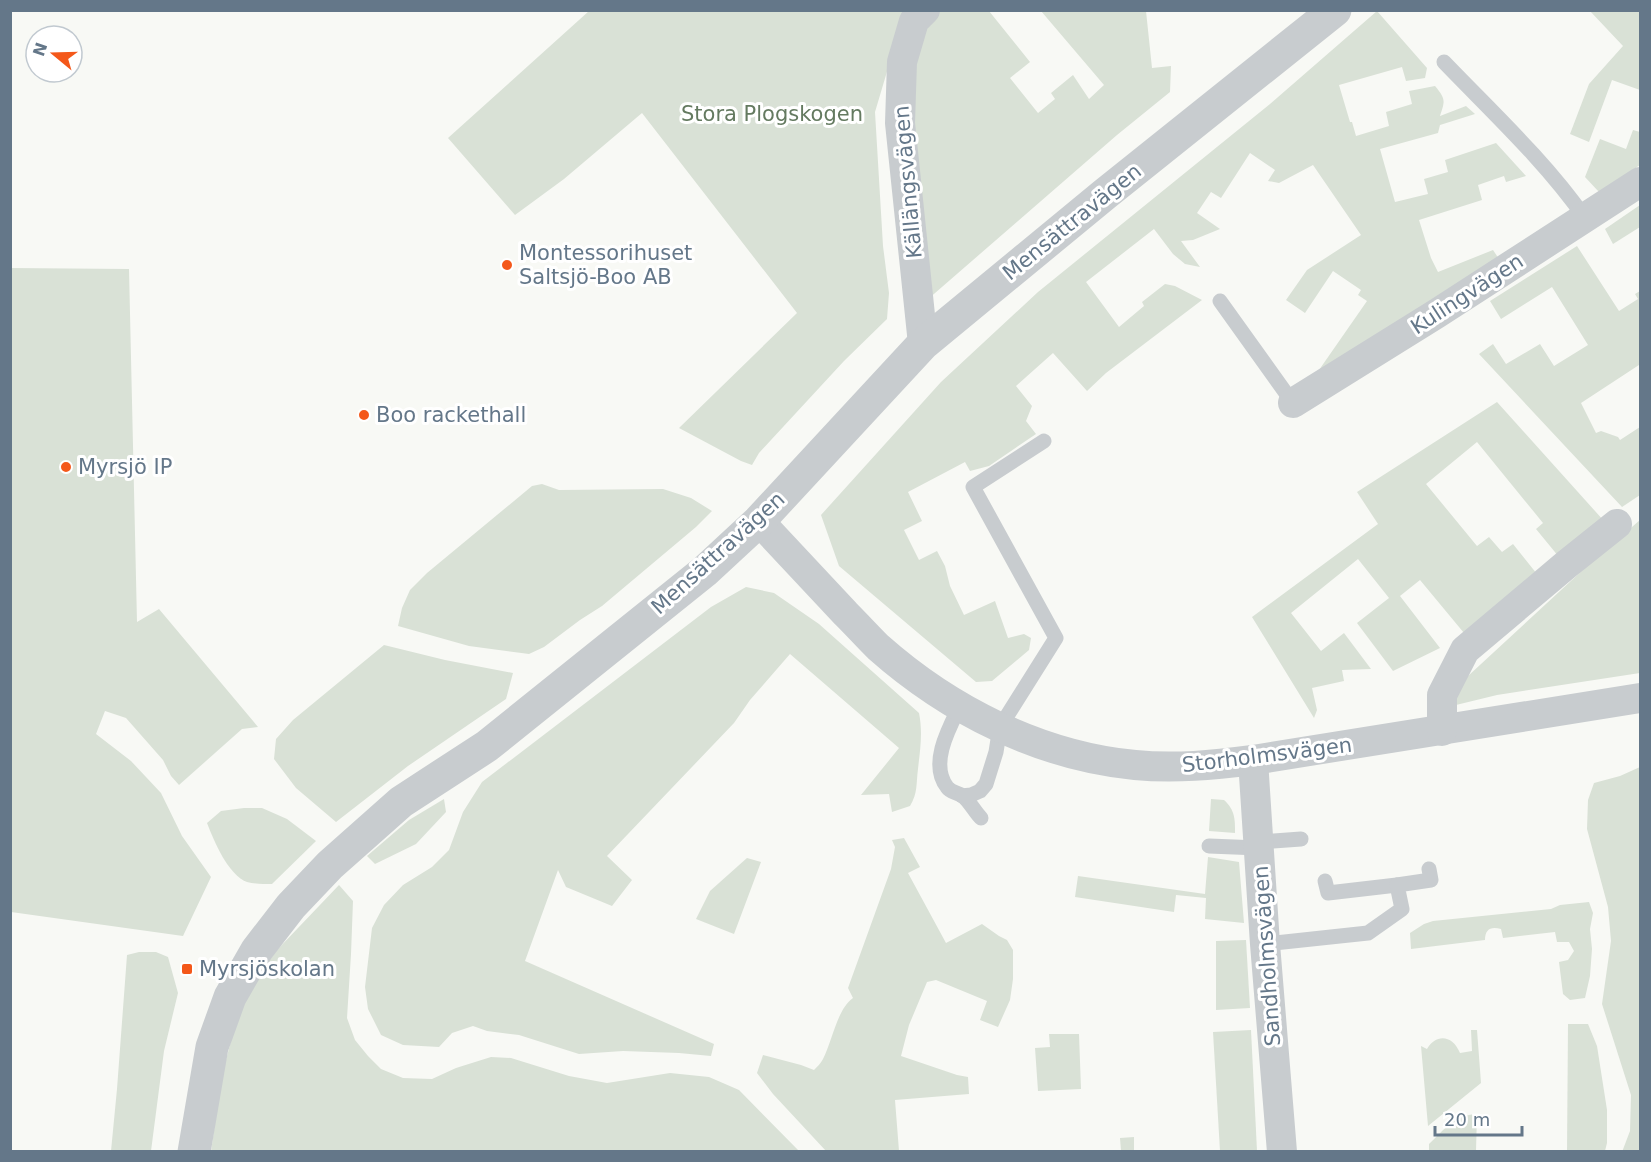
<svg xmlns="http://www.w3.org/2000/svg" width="1651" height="1162" font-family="'DejaVu Sans',sans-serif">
	<rect width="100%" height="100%" fill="#f8f9f5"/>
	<g fill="#d9e1d6">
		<path d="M589,11H905L875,112L883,246L889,293L887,319L844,361L759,453L752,465L741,461L679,428L797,313L642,113L564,179L515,215L448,138Z"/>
		<path d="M937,11H989L1030,62L1010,78L1038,113L1055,99L1051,93L1073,75L1089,99L1104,85L1041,11H1146L1152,68L1171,66L1170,92L1117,135L927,300L909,84L923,30Z"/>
		<path d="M1377,11L1427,68L1425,78L1406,81L1402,67L1339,85L1350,122H1352L1356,136L1389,126L1386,112L1412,104L1409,91L1435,86C1446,99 1445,101 1440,116L1466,106L1475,114L1440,125L1438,133L1380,149L1395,202L1428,194L1424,179L1448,172L1445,160L1496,143L1526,176L1506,182L1504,176L1478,185L1482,200L1419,220L1431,258L1438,272L1493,250L1499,259L1319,370L1367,301L1358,295L1361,290L1333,271L1305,313L1286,300L1307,270L1361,235L1313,165L1279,183L1268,181L1275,170L1250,153L1221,198L1211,192L1197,213L1220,229L1193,240L1181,241L1200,267L1185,264L1173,254L1154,229L1086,282L1119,327L1144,306L1142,302L1165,284L1175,286L1202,300L1106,373L1087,391L1053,353L1016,386L1032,406L1026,421L1036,434L989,466L970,471L965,462L908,492L922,521L904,530L919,560L937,551L945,566L950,586L964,615L995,601L1008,638L1024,634L1031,638L1029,650L992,681L976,682L839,566L821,515L941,382L1038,292L1270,104Z"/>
		<path d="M1590,11H1640V90L1612,80L1589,142L1570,134L1589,84L1623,46Z"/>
		<path d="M1633,130L1640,132V165L1599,192L1585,177L1600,139L1626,149Z"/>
		<path d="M1640,205V227L1613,244L1605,229Z"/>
		<path d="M1577,246L1619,311L1638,299L1635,294L1640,291V366L1639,365L1581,403L1596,433L1601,431L1618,437L1620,440L1640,427V495L1622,507L1479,354L1493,344L1506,364L1540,344L1554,366L1588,345L1552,287L1501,319L1490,301Z"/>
		<path d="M11,268L129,269L137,622L159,609L258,727L242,729L179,785L171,776L163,760L126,718L105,711L96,734L131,761L161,793L182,836L211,877L183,936L11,912Z"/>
		<path d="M1497,402L1604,521L1559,557L1536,529L1543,523L1477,442L1426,484L1477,546L1489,537L1502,552L1513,544L1537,574L1464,633L1420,580L1400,596L1440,648L1393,671L1357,623L1389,598L1358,559L1291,613L1321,651L1344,633L1371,669L1342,670L1344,681L1312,688L1317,710L1314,718L1252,617L1378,524L1357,492Z"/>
		<path d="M542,484L559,490L663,489L691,498L712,511L696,527L602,606L580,620L544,647L529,654L469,646L398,626L402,608L410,590L427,573L532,486Z"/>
		<path d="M1640,520V673L1497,695L1456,705L1455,688L1586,567Z"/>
		<path d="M746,587L774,593L819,624L919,713C923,733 920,750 918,769C916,784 918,793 910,806L892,812L889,794L861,795L899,748L790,654L750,700L734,723L607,856L632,880L612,906L566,887L558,870L525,961L714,1044L711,1056L679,1053L623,1051L579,1054L519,1035L487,1031L473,1026L452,1033L439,1047L403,1045L381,1035L368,1009L365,987L372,928L384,905L403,885L432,867L449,850L463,812L482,782L711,607Z"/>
		<path d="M384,645L445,660L513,673L506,699L408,766L336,822L296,788L274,759L276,739L293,720Z"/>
		<path d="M1640,767V1151L1622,1152L1630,1131L1631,1095L1602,1004L1611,941L1608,907L1587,829L1588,800L1594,783L1620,776Z"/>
		<path d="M444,799L446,812L416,844L375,864L367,856L409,820Z"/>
		<path d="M1211,799L1224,800C1235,810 1235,819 1235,833L1209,831Z"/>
		<path d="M244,808H262L287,819L316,841L272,884C264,884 255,884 247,882C228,875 214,841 207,823L221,811Z"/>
		<path d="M904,838L920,867L908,873L946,943L982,924L999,936L1007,940L1013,950V979L1010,1000L998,1027L980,1020L987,1001L936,980L927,982L909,1025L901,1056L957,1075L968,1077L969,1094L895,1100L899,1151H826L773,1094L757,1073L763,1055L801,1065L814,1070C817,1067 821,1063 823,1059C832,1042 837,1009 853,998L848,988L891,869L895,847L892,840Z"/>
		<path d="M1208,857L1239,862L1244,923L1205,919L1206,898L1176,895L1174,912L1075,897L1078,876L1205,894Z"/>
		<path d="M747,858L761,862L734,934L696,919L710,891Z"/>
		<path d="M339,885L353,901L351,954L347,1018L355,1040L368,1056L381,1069L403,1078L432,1079L456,1068L491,1057L511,1058L569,1076L607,1083L670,1073L709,1077L739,1090L799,1151L211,1152L221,1079L243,995L277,950Z"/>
		<path d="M1589,902L1593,913L1590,929L1592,949L1590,976L1585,998L1570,1000L1563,994L1559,962L1568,960L1574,951L1569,942H1557L1555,932L1503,938L1501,929C1491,926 1485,929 1485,940L1411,949L1410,933L1424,924L1433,921L1551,909L1560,905Z"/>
		<path d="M1246,940L1250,1008L1216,1010V941Z"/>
		<path d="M139,952H156L168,957L178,993L164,1051L151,1151H111L117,1089L127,955Z"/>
		<path d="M1568,1024H1588L1597,1046L1607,1110V1143L1605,1151H1567Z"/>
		<path d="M1251,1030L1257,1151H1220L1213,1032Z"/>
		<path d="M1471,1030H1477L1481,1083L1428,1126L1421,1046L1427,1049C1436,1033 1453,1035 1460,1053L1472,1051Z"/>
		<path d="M1049,1034H1079L1081,1089L1038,1091L1035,1048L1050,1047Z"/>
		<path d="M1477,1114L1476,1151H1429V1144C1445,1129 1454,1115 1477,1114Z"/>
		<path d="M1134,1137V1151H1121L1120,1138Z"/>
	</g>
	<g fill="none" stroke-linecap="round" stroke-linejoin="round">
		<g stroke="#c8cccf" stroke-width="15">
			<path d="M1444,62C1492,112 1545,161 1585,218"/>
			<path d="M1220,301L1293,403"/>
			<path d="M960,706C949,728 929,764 947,787C951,793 957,792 963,796C970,802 975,812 981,818"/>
			<path d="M962,796L971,795L980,791L986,784L996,752L1000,727L1056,638L973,487L1044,441"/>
			<path d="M1259,842L1301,839"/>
			<path d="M1209,846L1259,848"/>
			<path d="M1325,881L1328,893L1397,885"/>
			<path d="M1265,944L1368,933L1402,909L1397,885L1431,880L1429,869"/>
		</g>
		<g stroke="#c8cccf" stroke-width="30">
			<path d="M923,344L900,123L902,62L914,21L925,10"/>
			<path d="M1293,403L1436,314L1640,182"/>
			<path d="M759,521C788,552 817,583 846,614C857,625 867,636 878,647C949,710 1040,756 1135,765C1175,769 1214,765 1253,760L1640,698"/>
			<path d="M1442,731V695L1465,650L1567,564L1617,524"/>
			<path d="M1253,760L1265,944L1282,1152"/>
		</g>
		<path stroke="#c8cccf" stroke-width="33" d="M194,1152L212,1047L230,997L257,950L291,906L330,865L401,802L487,746L705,571L759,521L923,344L1105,194L1335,10"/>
	</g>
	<g fill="#f4581a" stroke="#fff" stroke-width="2">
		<circle cx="507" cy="265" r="6"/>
		<circle cx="364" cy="415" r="6"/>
		<circle cx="66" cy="467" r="6"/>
		<rect x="181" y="963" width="12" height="12" rx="3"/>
	</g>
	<g text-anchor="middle" stroke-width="6" stroke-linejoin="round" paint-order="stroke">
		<g font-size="21" fill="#647a60" stroke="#fff">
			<text x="772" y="121">Stora Plogskogen</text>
		</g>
		<g font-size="21" fill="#647789" stroke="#fff">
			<text transform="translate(908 182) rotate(-95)" y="7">Källängsvägen</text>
			<text transform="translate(1072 222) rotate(-39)" y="7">Mensättravägen</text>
			<text transform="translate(1467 294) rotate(-33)" y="7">Kulingvägen</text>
			<text transform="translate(718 553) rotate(-42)" y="7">Mensättravägen</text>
			<text transform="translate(1267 755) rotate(-7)" y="7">Storholmsvägen</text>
			<text transform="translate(1267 956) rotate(-94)" y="7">Sandholmsvägen</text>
		</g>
		<g font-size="21" fill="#647789" stroke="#fff" text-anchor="start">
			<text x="519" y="260">Montessorihuset<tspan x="519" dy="24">Saltsjö-Boo AB</tspan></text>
			<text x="376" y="422">Boo rackethall</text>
			<text x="78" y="474">Myrsjö IP</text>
			<text x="199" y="976">Myrsjöskolan</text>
		</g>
	</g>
	<rect width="1651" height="1162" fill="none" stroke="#647789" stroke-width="24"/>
	<g transform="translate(54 54) rotate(289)"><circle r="28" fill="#ffffff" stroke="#c1c9d0" stroke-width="1.5"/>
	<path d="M0-4.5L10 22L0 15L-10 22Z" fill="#f4581a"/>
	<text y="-9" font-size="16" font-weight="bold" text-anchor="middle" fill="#647789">N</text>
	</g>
	<path d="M1435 1126v9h87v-9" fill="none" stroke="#647789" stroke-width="3"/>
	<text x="1444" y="1126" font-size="18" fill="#647789" stroke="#ffffff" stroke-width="4.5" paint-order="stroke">20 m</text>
</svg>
